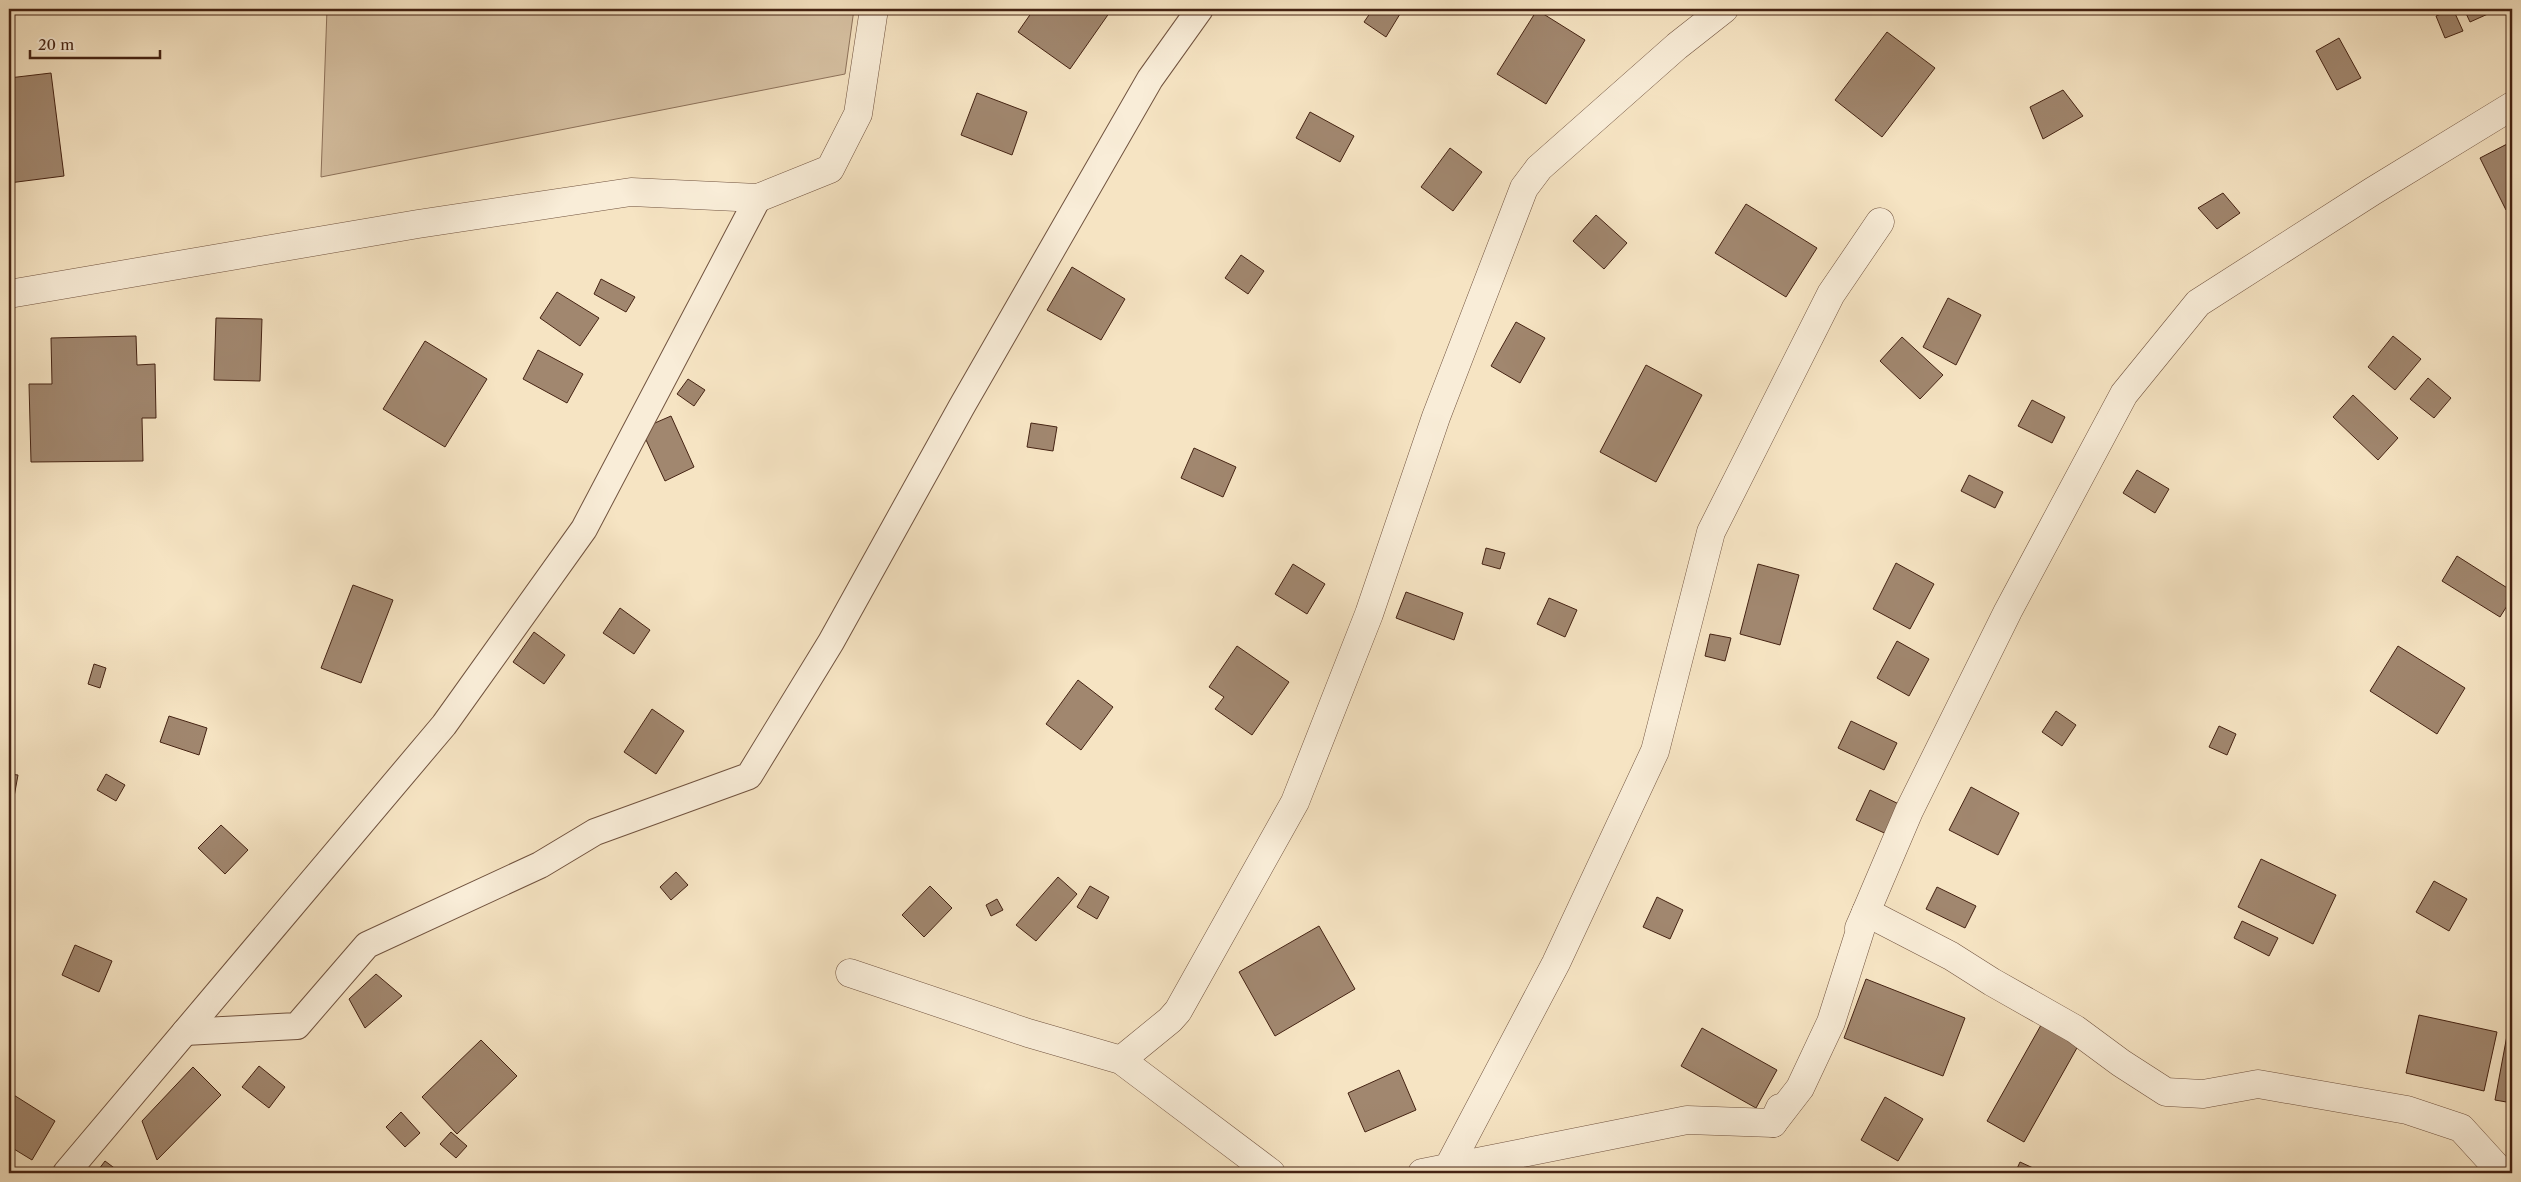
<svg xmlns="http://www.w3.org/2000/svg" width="2521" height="1182" font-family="'Libre Caslon Text',serif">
	<rect width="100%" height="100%" fill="#f6e4c3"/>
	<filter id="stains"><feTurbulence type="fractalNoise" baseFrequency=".004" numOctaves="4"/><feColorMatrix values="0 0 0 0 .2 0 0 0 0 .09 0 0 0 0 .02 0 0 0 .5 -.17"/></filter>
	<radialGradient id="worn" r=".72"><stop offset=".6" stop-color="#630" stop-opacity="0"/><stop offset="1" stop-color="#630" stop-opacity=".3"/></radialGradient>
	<path fill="#d8c3a5" stroke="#8e735c" d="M327,9H854L845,74L321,177Z"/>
	<g fill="#a1876f" stroke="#452313">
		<path d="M1034,9H1112L1070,69L1018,32Z"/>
		<path d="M1373,9H1403L1386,37L1364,22Z"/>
		<path d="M2453,9L2463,31L2445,38L2436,16Z"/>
		<path d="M2464,9H2499L2470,22Z"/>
		<path d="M1537,10L1585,40L1546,104L1497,74Z"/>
		<path d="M1887,32L1935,68L1882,137L1835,100Z"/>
		<path d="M2339,38L2361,78L2337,90L2316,51Z"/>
		<path d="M51,73L64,176L9,183V78Z"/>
		<path d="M2063,90L2083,116L2043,139L2030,107Z"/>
		<path d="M977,93L1027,112L1012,155L961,135Z"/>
		<path d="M1310,112L1354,136L1340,162L1296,138Z"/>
		<path d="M2509,143L2512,151V207L2506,210L2480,158Z"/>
		<path d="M1450,148L1482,172L1453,211L1421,187Z"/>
		<path d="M2223,193L2240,213L2217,229L2198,208Z"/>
		<path d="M1746,204L1817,248L1786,297L1715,253Z"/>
		<path d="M1596,215L1627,243L1604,269L1573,241Z"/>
		<path d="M1241,255L1264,271L1248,294L1225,278Z"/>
		<path d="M1072,267L1125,299L1101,340L1047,310Z"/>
		<path d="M601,279L635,297L626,312L594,294Z"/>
		<path d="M557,292L599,318L580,346L540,318Z"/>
		<path d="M1948,298L1981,315L1956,365L1923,347Z"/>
		<path d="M216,318L262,319L260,381L214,380Z"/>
		<path d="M1516,322L1545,338L1520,383L1491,366Z"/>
		<path d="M136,336L137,365L155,364L156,418H142L143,461L31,462L29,384H52L51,338Z"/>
		<path d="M2393,336L2421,359L2395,390L2368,367Z"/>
		<path d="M1902,337L1943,375L1920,399L1880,361Z"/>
		<path d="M425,341L487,379L445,447L383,409Z"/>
		<path d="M538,350L583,374L567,403L523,379Z"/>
		<path d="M1646,365L1702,395L1656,482L1600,452Z"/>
		<path d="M2428,378L2451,398L2434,418L2410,399Z"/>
		<path d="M688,379L705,390L694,406L677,394Z"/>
		<path d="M2353,395L2398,438L2378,460L2333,417Z"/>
		<path d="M2032,400L2065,417L2052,443L2018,426Z"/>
		<path d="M671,416L694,467L665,481L641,429Z"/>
		<path d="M1031,423L1057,427L1053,451L1027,447Z"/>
		<path d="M1194,448L1236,467L1223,497L1181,478Z"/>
		<path d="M2137,470L2169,489L2155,513L2123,493Z"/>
		<path d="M1969,475L2003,492L1995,508L1961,491Z"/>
		<path d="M1486,548L1505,553L1500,569L1482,564Z"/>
		<path d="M2457,556L2512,591V598L2500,617L2442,581Z"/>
		<path d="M1896,563L1934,584L1910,629L1873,609Z"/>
		<path d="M1293,564L1325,584L1307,614L1275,594Z"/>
		<path d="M1758,564L1799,575L1780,645L1740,634Z"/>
		<path d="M353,585L393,600L361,683L321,668Z"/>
		<path d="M1406,592L1463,613L1454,640L1396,618Z"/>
		<path d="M1549,598L1577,610L1565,637L1537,624Z"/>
		<path d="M620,608L650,630L634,654L603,633Z"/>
		<path d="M534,632L565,655L544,684L513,662Z"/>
		<path d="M1710,634L1731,638L1725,661L1705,656Z"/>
		<path d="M1897,641L1929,659L1909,696L1877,678Z"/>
		<path d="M1237,646L1289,682L1252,735L1215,709L1224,697L1209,687Z"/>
		<path d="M2398,646L2465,688L2437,734L2370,691Z"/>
		<path d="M94,664L106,668L100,688L88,684Z"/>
		<path d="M1078,680L1113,707L1081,750L1046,724Z"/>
		<path d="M652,709L684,731L656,774L624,752Z"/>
		<path d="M2056,711L2076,725L2062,746L2042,732Z"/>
		<path d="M169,716L207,728L199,755L160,742Z"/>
		<path d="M1851,721L1897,743L1884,770L1838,748Z"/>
		<path d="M2219,726L2236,734L2227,755L2209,747Z"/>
		<path d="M9,774L18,775L14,797L9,796Z"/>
		<path d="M106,774L125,785L116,801L97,790Z"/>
		<path d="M1971,787L2019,813L1998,855L1949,830Z"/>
		<path d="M1870,790L1907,808L1893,837L1856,820Z"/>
		<path d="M221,825L248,850L225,874L198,848Z"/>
		<path d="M2261,859L2336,895L2313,944L2238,907Z"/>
		<path d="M676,872L688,885L671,900L660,887Z"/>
		<path d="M1058,877L1077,894L1036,941L1016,925Z"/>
		<path d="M2434,881L2467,899L2449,931L2416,912Z"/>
		<path d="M930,886L952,908L924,937L902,915Z"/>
		<path d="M1090,886L1109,897L1097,919L1077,907Z"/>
		<path d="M1937,887L1976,906L1965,928L1926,909Z"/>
		<path d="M1657,897L1683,910L1670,939L1643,927Z"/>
		<path d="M997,899L1003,910L991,916L986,905Z"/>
		<path d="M2242,921L2278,938L2269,956L2234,938Z"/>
		<path d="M1319,926L1355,989L1275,1036L1239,972Z"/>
		<path d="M75,945L112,961L99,992L62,975Z"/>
		<path d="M376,974L402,996L365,1028L349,999Z"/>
		<path d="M1866,979L1965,1018L1943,1076L1844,1038Z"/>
		<path d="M2419,1015L2497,1032L2484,1091L2406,1073Z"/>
		<path d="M2045,1018L2082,1039L2024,1142L1987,1121Z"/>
		<path d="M1702,1028L1777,1070L1756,1108L1681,1066Z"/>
		<path d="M2508,1030H2512V1103L2495,1100Z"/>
		<path d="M481,1040L517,1076L457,1134L422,1097Z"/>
		<path d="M259,1066L285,1087L269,1108L242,1087Z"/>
		<path d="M193,1067L221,1095L157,1160L142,1121Z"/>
		<path d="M1399,1070L1416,1110L1365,1132L1348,1093Z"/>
		<path d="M9,1092L55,1121L32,1160L9,1146Z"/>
		<path d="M1885,1097L1923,1119L1898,1161L1861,1140Z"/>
		<path d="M401,1112L420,1133L405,1147L386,1127Z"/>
		<path d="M451,1132L467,1146L456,1158L440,1144Z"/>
		<path d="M105,1161L121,1173H96Z"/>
		<path d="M2020,1162L2044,1173H2015Z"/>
	</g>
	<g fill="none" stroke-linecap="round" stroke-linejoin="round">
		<g stroke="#71533f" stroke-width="28">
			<g id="service">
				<path d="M185,1032L297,1026L367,945L540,865L595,832L749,776L831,642L962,406L1150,79L1200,9"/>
				<path d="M66,1173L444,725L584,529L758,198"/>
			</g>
		</g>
		<g stroke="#71533f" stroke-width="29">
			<g id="minor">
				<path d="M9,294L418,224L631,192L758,198L830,169L858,114L874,9"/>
				<path d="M1859,928L1866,912L1951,956L1992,982L2075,1029L2121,1063L2166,1092L2203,1094L2258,1084L2407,1110L2461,1128L2502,1173"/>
				<path d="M850,973L1028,1033L1121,1060L1271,1173"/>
				<path d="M1121,1060L1170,1020L1178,1011L1295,802L1369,614L1436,417L1524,188L1539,168L1677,46L1724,9"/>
				<path d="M1773,1123L1800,1088L1831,1022L1866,912L1909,811L2008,611L2124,394L2198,303L2373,191L2512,106"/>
				<path d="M1448,1168L1556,963L1655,751L1711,532L1831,294L1880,222"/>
				<path d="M1422,1173L1687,1120L1773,1123L1780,1108"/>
			</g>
		</g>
		<use href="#service" stroke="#f9edd8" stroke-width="26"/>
		<use href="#minor" stroke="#f9edd8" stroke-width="28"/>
	</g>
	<rect width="2521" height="1182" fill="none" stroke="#f6e4c3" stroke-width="30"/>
	<rect x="10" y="10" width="2501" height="1162" fill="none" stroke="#452313" stroke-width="2.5"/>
	<rect x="15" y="15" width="2491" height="1152" fill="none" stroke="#452313"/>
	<path d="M30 50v8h130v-8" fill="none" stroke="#452313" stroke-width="2.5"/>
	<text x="38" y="50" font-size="15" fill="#452313" stroke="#f9edd8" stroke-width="4" paint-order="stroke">20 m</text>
	<rect width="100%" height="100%" filter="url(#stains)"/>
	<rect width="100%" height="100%" fill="url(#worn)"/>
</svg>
